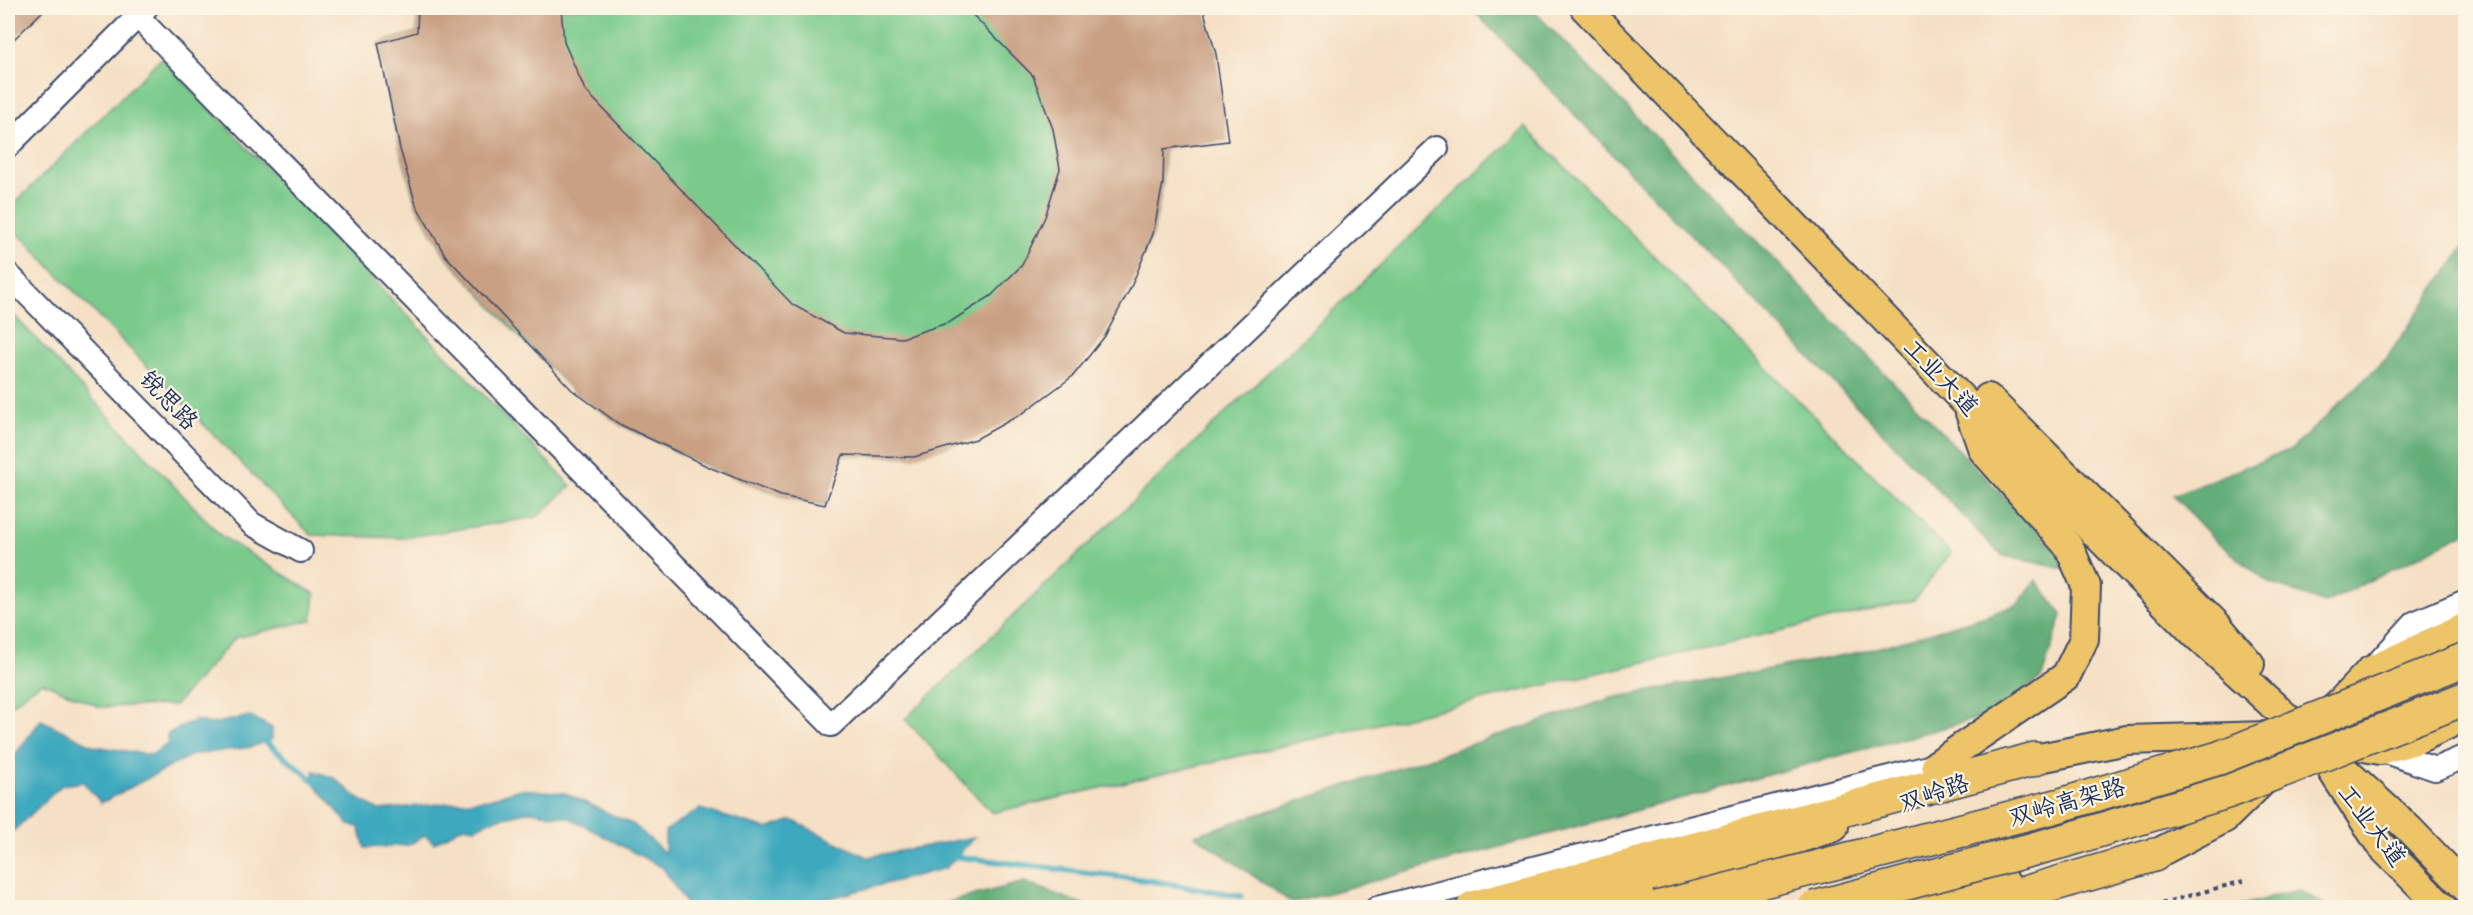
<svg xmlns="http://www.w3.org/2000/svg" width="2473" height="915" font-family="Caveat,'LXGW WenKai TC',sans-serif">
	<rect width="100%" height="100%" fill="#fcf5e5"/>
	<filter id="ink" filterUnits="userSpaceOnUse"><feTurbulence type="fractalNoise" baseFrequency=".0167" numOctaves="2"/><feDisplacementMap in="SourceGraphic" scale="12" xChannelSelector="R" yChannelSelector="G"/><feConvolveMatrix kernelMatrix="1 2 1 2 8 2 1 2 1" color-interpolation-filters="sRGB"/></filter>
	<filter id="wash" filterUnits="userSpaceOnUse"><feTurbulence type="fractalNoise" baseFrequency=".008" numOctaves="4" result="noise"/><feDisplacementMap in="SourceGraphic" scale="24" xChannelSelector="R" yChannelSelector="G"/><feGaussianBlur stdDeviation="1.35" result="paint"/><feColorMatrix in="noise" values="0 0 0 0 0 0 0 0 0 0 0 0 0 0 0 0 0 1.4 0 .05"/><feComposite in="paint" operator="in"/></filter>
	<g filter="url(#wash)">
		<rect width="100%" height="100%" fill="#f5e0c5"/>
		<g fill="#7aca8c" stroke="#4a7c75" stroke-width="1.5">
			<path d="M418,8H1203L1216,54L1164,149L1163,183L1153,234L914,457L843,455L825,505L781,496L711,468L619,424L572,390L514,331L445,255L416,205L400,149L378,43L417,32Z"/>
			<path d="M161,58L571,486L537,517L403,538L311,535L8,223V210Z"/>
			<path d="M1525,127L1951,553L1914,600L992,813L905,719Z"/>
			<path d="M8,309L221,536L315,594L312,620L235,638L175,705L100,707L42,682L8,707Z"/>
		</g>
		<g fill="#63ae78" stroke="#3f6e6b" stroke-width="1.5">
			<path d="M1471,8H1531L2077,572L2001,555Z"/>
			<path d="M2465,245V533L2325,603L2267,582L2215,540L2173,495L2292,449L2386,359Z"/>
			<path d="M2036,580L2062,615L2042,677L1987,716L1292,903L1195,835L1612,698L1866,651L1983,617L2018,604Z"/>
			<path d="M1024,882L1090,907H929Z"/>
			<path d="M2298,890L2329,907H2235Z"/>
		</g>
		<g fill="#3ea9be" stroke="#2c6c8e" stroke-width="1.5">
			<path d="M250,716L272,728V739L252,747L192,755L101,803L83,782L62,785L8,836V764L41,720L94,746L151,755L168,744L167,734L195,720L211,724Z"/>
			<path d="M314,771L334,778L359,799L379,810L489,799L520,789L565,793L634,825L665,853V831L700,809L767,829L792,820L867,857L975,837L946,868L796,907H688L663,868L570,818L531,811L492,820L475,828L464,826L434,843L425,835L409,845L365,848L359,827L349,825L312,781Z"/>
		</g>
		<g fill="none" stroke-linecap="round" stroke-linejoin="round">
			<g stroke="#3ea9be" stroke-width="6">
				<path d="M261,738L318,784"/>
				<path d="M952,856L1153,881L1241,896"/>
			</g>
		</g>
		<g id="blocks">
			<g fill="#c9a083">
				<path d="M8,8H46L8,45Z"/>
				<path d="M418,8H561L564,42L585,90L793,305L844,333L902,338L950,322L991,296L1022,265L1045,217L1060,169L1053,129L1033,76L966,8H1203L1216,54L1228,141L1164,149L1163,183L1153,234L1131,287L1105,336L1073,376L1023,413L976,439L914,457L843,455L825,505L781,496L711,468L619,424L572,390L445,255L416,205L400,149L378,43L417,32Z"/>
			</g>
		</g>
	</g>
	<g filter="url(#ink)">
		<use href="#blocks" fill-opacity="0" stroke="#3c4a6d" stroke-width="1.5"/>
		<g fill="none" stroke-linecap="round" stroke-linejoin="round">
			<g stroke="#3c4a6d" stroke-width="26">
				<g id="minor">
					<path d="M137,16L831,725L1437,148"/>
					<path d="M8,146L146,8"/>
					<path d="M8,274L252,524L301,551"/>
					<path d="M2374,667L2414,623L2466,601"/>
					<path d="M2380,750L2435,769L2466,756"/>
					<path d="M1377,908L1936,765L1953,764"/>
				</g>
			</g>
			<g stroke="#3c4a6d" stroke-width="32">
				<g id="major">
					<path d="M1585,8L1966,403L2195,634L2409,829L2466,888"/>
					<path d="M1988,398L2217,625L2250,664"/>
					<path d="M2330,713L2370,671L2466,627"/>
					<path d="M2343,743L2380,750L2415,740L2466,716"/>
					<path d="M1936,765L2066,676L2084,639L2086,586L2069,547L1983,450L1970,413"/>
					<path d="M2014,766L2035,759L2127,740L2267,736"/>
					<path d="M2333,772L2381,846L2443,908"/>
					<path d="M2131,860L2154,855L2225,818L2264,780"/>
					<path d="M1570,908L1698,872L1834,827"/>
					<path d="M1891,908L2006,884"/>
				</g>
			</g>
			<g stroke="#3c4a6d" stroke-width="36">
				<g id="highway">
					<path d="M1473,908L2035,759"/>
					<path d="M1973,908L2154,855"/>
				</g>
			</g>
			<path stroke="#3c4a6d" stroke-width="4" stroke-dasharray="4.5 4.5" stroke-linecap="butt" d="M2144,908L2247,880"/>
			<use href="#minor" stroke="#fff" stroke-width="22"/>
			<use href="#major" stroke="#eec469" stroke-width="28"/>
			<use href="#highway" stroke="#eec469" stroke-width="33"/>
			<g stroke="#3c4a6d" stroke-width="36" stroke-linecap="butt">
				<g id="highway-bridge">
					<path d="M1657,908L2057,806L2219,758L2466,659"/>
					<path d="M1814,908L2067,840L2230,791L2466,698"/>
				</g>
			</g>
			<use href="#highway-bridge" stroke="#eec469" stroke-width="33"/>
		</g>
	</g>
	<g text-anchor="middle" stroke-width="4.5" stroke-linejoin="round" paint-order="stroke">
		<g font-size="24" fill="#1b2f5e" stroke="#fcf5e5">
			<text transform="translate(1941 377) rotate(46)" y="8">工业大道</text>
			<text transform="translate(169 400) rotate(46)" y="8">锐思路</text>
			<text transform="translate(1934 793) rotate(-19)" y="8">双岭路</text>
			<text transform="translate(2067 802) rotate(-16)" y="8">双岭高架路</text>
			<text transform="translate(2372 825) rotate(53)" y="8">工业大道</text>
		</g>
	</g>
	<rect width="2473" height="915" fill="none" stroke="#fcf5e5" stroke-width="30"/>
</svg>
